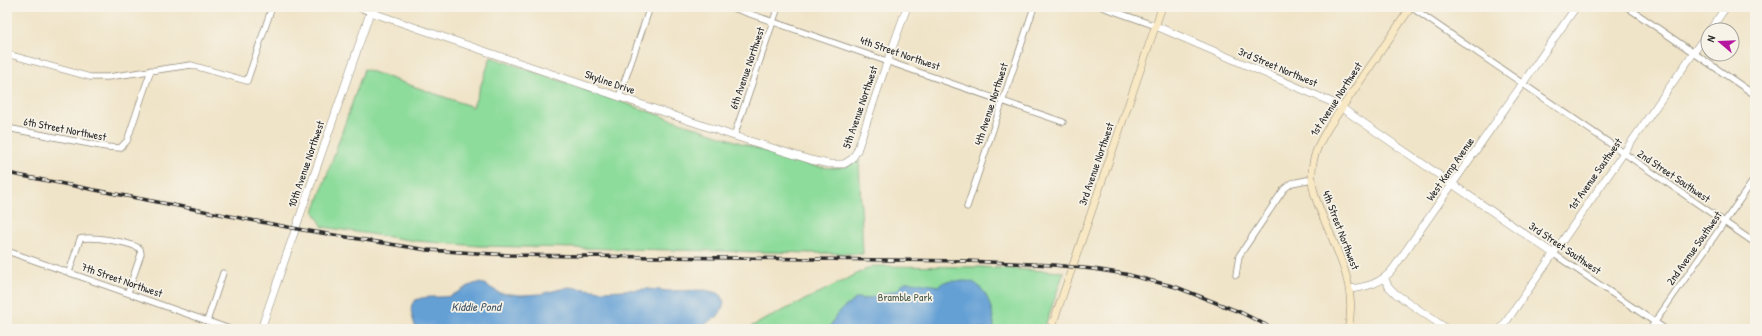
<svg xmlns="http://www.w3.org/2000/svg" width="1762" height="336" font-family="'Patrick Hand',sans-serif">
	<rect width="100%" height="100%" fill="#f7f3e8"/>
	<filter id="ink" filterUnits="userSpaceOnUse"><feTurbulence type="fractalNoise" baseFrequency=".025" numOctaves="2"/><feDisplacementMap in="SourceGraphic" scale="8" xChannelSelector="R" yChannelSelector="G"/><feConvolveMatrix kernelMatrix="1 2 1 2 8 2 1 2 1" color-interpolation-filters="sRGB"/></filter>
	<filter id="wash" filterUnits="userSpaceOnUse"><feTurbulence type="fractalNoise" baseFrequency=".012" numOctaves="4" result="noise"/><feDisplacementMap in="SourceGraphic" scale="16" xChannelSelector="R" yChannelSelector="G"/><feGaussianBlur stdDeviation="0.9" result="paint"/><feColorMatrix in="noise" values="0 0 0 0 0 0 0 0 0 0 0 0 0 0 0 0 0 1.4 0 .05"/><feComposite in="paint" operator="in"/></filter>
	<g filter="url(#wash)">
		<rect width="100%" height="100%" fill="#f0e4c8"/>
		<g fill="#8ddc9b" stroke="#5c8463">
			<path d="M491,57L796,162C818,166 839,174 859,160L863,254L479,246L416,241L323,227L314,212L364,69L473,107Z"/>
			<path d="M873,266L981,267L1064,272L1044,329H746Z"/>
		</g>
		<g fill="#65a0d5" stroke="#486680">
			<path d="M953,281C959,282 967,280 972,282C988,288 994,314 994,329H829L835,317L842,309L857,298L865,299L897,290L905,282H911L939,286L944,282Z"/>
			<path d="M478,283L484,284L500,293L521,295L540,294L569,287L602,291L648,289L670,291L705,290L718,293L722,296L724,303L722,310L717,317L697,329H416C409,307 406,297 434,297C439,297 445,297 450,296C460,292 467,285 478,283Z"/>
		</g>
	</g>
	<g filter="url(#ink)">
		<g fill="none" stroke-linecap="round" stroke-linejoin="round">
			<g stroke="#8e887a" stroke-width="7">
				<g id="minor">
					<path d="M357,7L370,12"/>
					<path d="M730,7L1063,122"/>
					<path d="M1102,7L1156,26"/>
					<path d="M1411,7L1755,243"/>
					<path d="M1627,7L1755,95"/>
					<path d="M7,54L90,77H108L191,65L247,81L272,7"/>
					<path d="M619,97L650,7"/>
					<path d="M7,128L106,147L120,148L127,141L151,70"/>
					<path d="M734,136L778,7"/>
					<path d="M967,207L1034,7"/>
					<path d="M7,251L230,329"/>
					<path d="M1554,254L1665,329"/>
					<path d="M69,272L80,239C92,236 131,242 140,249L141,254L128,292"/>
					<path d="M1236,275L1239,256L1284,189L1292,183L1312,179"/>
					<path d="M207,321L223,273"/>
					<path d="M1650,329L1755,178"/>
				</g>
			</g>
			<g stroke="#8e887a" stroke-width="8">
				<g id="tertiary">
					<path d="M370,12L734,136L811,160L829,164H844L852,159L857,151L884,71L907,7"/>
					<path d="M1156,26L1336,104L1554,254"/>
					<path d="M1710,30L1726,7"/>
					<path d="M1384,278L1389,287L1396,294L1447,329"/>
					<path d="M1350,289C1367,287 1382,283 1393,269L1576,7"/>
					<path d="M261,329L372,7"/>
					<path d="M1501,329L1708,32"/>
				</g>
			</g>
			<g stroke="#8e887a" stroke-width="8">
				<g id="secondary">
					<path d="M1051,329L1162,7"/>
					<path d="M1348,329C1358,289 1338,253 1323,217C1317,203 1311,188 1312,173C1312,155 1321,139 1330,125L1411,7"/>
				</g>
			</g>
			<use href="#minor" stroke="#fff" stroke-width="5.5"/>
			<use href="#tertiary" stroke="#fff" stroke-width="7"/>
			<use href="#secondary" stroke="#f8e8c3" stroke-width="7"/>
			<g stroke="#2b2b2b" stroke-width="3.5">
				<path id="rail" d="M7,173L303,230L427,250L510,255L966,261L1053,265L1093,269L1125,274L1176,287L1242,313L1274,329"/>
			</g>
			<use href="#rail" stroke="#f7f3e8" stroke-width="2" stroke-dasharray="6" stroke-linecap="butt"/>
		</g>
	</g>
	<g text-anchor="middle" stroke-width="3.5" stroke-linejoin="round" paint-order="stroke">
		<g font-size="11" fill="#2b2b2b" stroke="#f7f3e8">
			<text transform="translate(900 53) rotate(19)" y="4">4th Street Northwest</text>
			<text transform="translate(1278 67) rotate(23)" y="4">3rd Street Northwest</text>
			<text transform="translate(747 68) rotate(-71)" y="4">6th Avenue Northwest</text>
			<text transform="translate(610 82) rotate(19)" y="4">Skyline Drive</text>
			<text transform="translate(1336 99) rotate(-57)" y="4">1st Avenue Northwest</text>
			<text transform="translate(991 104) rotate(-72)" y="4">4th Avenue Northwest</text>
			<text transform="translate(860 107) rotate(-71)" y="4">5th Avenue Northwest</text>
			<text transform="translate(65 129) rotate(11)" y="4">6th Street Northwest</text>
			<text transform="translate(306 164) rotate(-71)" y="4">10th Avenue Northwest</text>
			<text transform="translate(1096 164) rotate(-71)" y="4">3rd Avenue Northwest</text>
			<text transform="translate(1450 169) rotate(-55)" y="4">West Kemp Avenue</text>
			<text transform="translate(1595 174) rotate(-55)" y="4">1st Avenue Southwest</text>
			<text transform="translate(1674 176) rotate(34)" y="4">2nd Street Southwest</text>
			<text transform="translate(1341 230) rotate(69)" y="4">4th Street Northwest</text>
			<text transform="translate(1565 248) rotate(34)" y="4">3rd Street Southwest</text>
			<text transform="translate(1694 248) rotate(-55)" y="4">2nd Avenue Southwest</text>
			<text transform="translate(122 280) rotate(19)" y="4">7th Street Northwest</text>
		</g>
		<g font-size="11" fill="#445747" stroke="#f7f3e8">
			<text x="905" y="301">Bramble Park</text>
		</g>
		<g font-size="12" font-style="italic" fill="#3f5466" stroke="#f7f3e8">
			<text x="476" y="311">Kiddie Pond</text>
		</g>
	</g>
	<rect width="1762" height="336" fill="none" stroke="#f7f3e8" stroke-width="24"/>
	<g transform="translate(1720 42) rotate(289)"><circle r="19" fill="#f7f3e8" stroke="#a5a39c"/>
	<path d="M0-3L7 15L0 10L-7 15Z" fill="#b5179e"/>
	<text y="-6" font-size="11" font-weight="bold" text-anchor="middle" fill="#2b2b2b">N</text>
	</g>
</svg>
